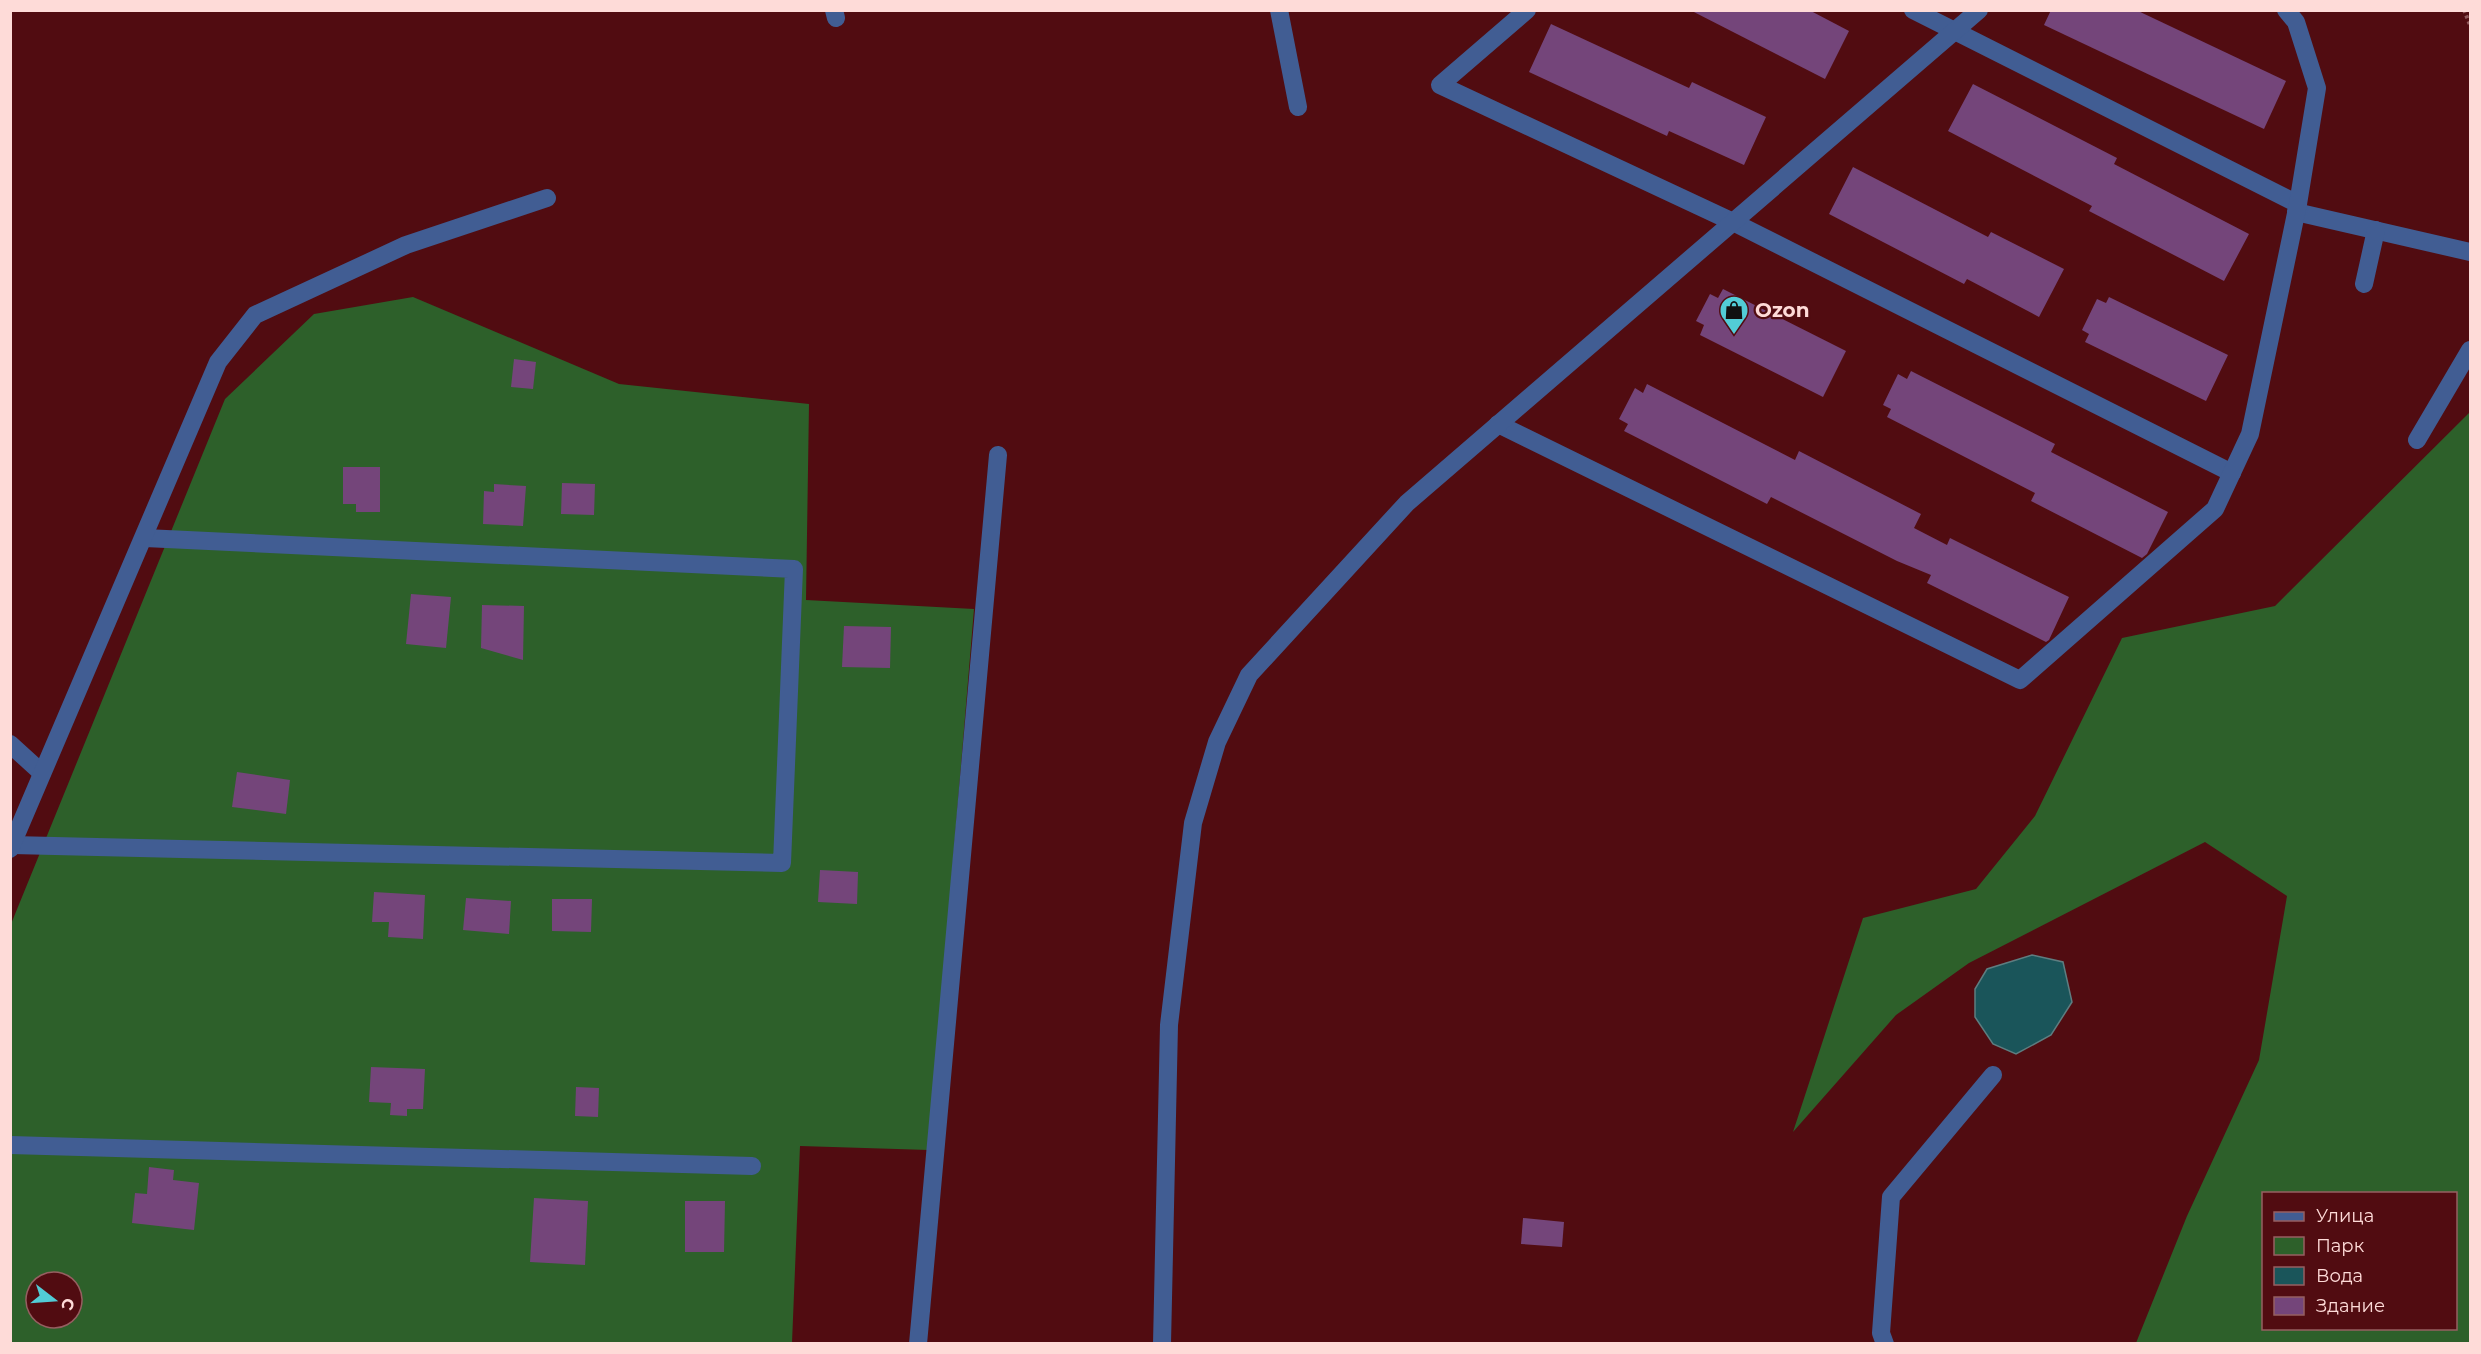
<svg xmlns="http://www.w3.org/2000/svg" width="2481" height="1354" font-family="Montserrat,sans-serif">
	<rect width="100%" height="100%" fill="#510c11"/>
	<g fill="#2d602a" fill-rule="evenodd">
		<path d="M413,297L619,384L809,404L806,600L974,609L929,1150L800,1146L792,1343L11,1344V924L225,399L314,314ZM36,1282H72V1318H36Z"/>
		<path d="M2470,412V1343H2136L2187,1216L2259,1060L2287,896L2205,842L1969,963L1896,1015L1793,1132L1863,918L1976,889L2035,816L2122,638L2275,606ZM2264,1194H2456V1328H2264Z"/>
	</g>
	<path fill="#1a555a" stroke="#5e7d80" stroke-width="1.5" d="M2032,955L2063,962L2072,1002L2051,1035L2016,1054L1993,1044L1975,1017V989L1987,969Z"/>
	<g fill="#74457a">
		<path d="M1690,10H1809L1849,31L1825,79Z"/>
		<path d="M2051,10H2136L2286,81L2264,129L2044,25Z"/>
		<path d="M1551,24L1689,88L1692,82L1766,117L1744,165L1669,131L1667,136L1529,72Z"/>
		<path d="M1973,84L2117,158L2114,164L2249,234L2224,281L2089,211L2092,206L1948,131Z"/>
		<path d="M1853,167L1988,237L1991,232L2064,269L2039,317L1967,279L1964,284L1829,214Z"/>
		<path d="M1723,289L1846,351L1823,397L1700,335L1704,325L1696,321L1710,294L1718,298Z"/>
		<path d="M2109,297L2228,355L2206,401L2085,342L2089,334L2082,330L2097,299L2106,303Z"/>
		<path d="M514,359L536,362L533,389L511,387Z"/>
		<path d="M1911,371L2055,444L2051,452L2168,512L2147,554L2142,558L2031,501L2035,493L1887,417L1891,409L1883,405L1898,374L1907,379Z"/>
		<path d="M1647,384L1795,460L1799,451L1921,514L1914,528L1947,545L1950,538L2069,597L2049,640L2046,642L1927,583L1931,575L1897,561L1771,497L1767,504L1624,431L1628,424L1619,419L1635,388L1643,393Z"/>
		<path d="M343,467H380V512H356V504H343Z"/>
		<path d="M562,483L595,484L594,515L561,514Z"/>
		<path d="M494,484L526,486L523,526L483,524L484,491L494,492Z"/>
		<path d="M411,594L451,597L446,648L406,644Z"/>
		<path d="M482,605L524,606L523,660L481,648Z"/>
		<path d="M844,626L891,627L890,668L842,667Z"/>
		<path d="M237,772L290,780L286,814L232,807Z"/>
		<path d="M820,870L858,872L857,904L818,902Z"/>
		<path d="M374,892L425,895L423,939L388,937L389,922H372Z"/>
		<path d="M466,898L511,901L509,934L463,930Z"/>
		<path d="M552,899H592L591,932L552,931Z"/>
		<path d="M371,1067L425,1069L423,1109H407V1116L390,1115L391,1103L369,1102Z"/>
		<path d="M576,1087L599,1088L598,1117L575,1116Z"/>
		<path d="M149,1167L174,1170L173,1180L199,1183L194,1230L132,1223L135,1193L147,1194Z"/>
		<path d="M534,1198L588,1201L585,1265L530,1262Z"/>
		<path d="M685,1201H725L724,1252H685Z"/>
		<path d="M1523,1218L1564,1222L1562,1247L1521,1244Z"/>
	</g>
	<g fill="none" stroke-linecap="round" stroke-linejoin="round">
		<path stroke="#925a5c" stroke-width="4" stroke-dasharray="3 3" stroke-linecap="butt" d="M2464,10L2470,25"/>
		<g stroke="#415d93" stroke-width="18">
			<path d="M834,10L836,18"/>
			<path d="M1279,10L1298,107"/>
			<path d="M1527,10L1440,85L1733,222L2232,473"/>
			<path d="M1913,10L2298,204"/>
			<path d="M2296,212L2470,252"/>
			<path d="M2364,284L2376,230"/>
			<path d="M1498,424L2020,680L2215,509L2250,434L2298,204L2317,88L2296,22L2286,10"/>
			<path d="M2417,440L2470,350"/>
			<path d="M10,744L42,773"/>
			<path d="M12,845L782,863L794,569L145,538"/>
			<path d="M10,849L218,362L255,315L406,245L547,198"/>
			<path d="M10,1145L752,1166"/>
			<path d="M918,1344L998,455"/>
			<path d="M1162,1344L1169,1025L1193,823L1217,742L1249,675L1407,503L1979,10"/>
			<path d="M1885,1344L1881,1333L1891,1197L1993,1075"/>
		</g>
	</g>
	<defs>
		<g id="shop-pin" transform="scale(1.5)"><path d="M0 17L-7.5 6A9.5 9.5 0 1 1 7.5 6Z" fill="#52ccd6" stroke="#510c11"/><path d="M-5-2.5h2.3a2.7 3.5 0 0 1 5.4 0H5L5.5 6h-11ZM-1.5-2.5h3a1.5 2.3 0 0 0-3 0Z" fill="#111"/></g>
	</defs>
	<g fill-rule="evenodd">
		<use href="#shop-pin" x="1734" y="310"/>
	</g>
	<g text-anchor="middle" stroke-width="4.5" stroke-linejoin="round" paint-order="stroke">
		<g font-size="20" font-weight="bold" fill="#fedbd8" stroke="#510c11" text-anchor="start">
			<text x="1755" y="317">Ozon</text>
		</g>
	</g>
	<rect width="2481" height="1354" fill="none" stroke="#fedbd8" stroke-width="24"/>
	<rect x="2262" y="1192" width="195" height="138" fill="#510c11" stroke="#965f61" stroke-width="1.5"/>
	<rect x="2274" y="1212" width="30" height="9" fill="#415d93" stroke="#965f61" stroke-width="1.5"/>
	<text x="2316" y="1222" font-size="18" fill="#fedbd8">Улица</text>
	<rect x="2274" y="1237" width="30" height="18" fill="#2d602a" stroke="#965f61" stroke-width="1.5"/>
	<text x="2316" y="1252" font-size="18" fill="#fedbd8">Парк</text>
	<rect x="2274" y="1267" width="30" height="18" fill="#1a555a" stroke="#965f61" stroke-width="1.5"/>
	<text x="2316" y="1282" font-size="18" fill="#fedbd8">Вода</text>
	<rect x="2274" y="1297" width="30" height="18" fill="#74457a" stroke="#965f61" stroke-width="1.5"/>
	<text x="2316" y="1312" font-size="18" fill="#fedbd8">Здание</text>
	<g transform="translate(54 1300) rotate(107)"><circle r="28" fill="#510c11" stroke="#965f61" stroke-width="1.5"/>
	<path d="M0-4.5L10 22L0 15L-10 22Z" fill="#52ccd6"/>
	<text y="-9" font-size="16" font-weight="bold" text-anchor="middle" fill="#fedbd8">С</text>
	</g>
</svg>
